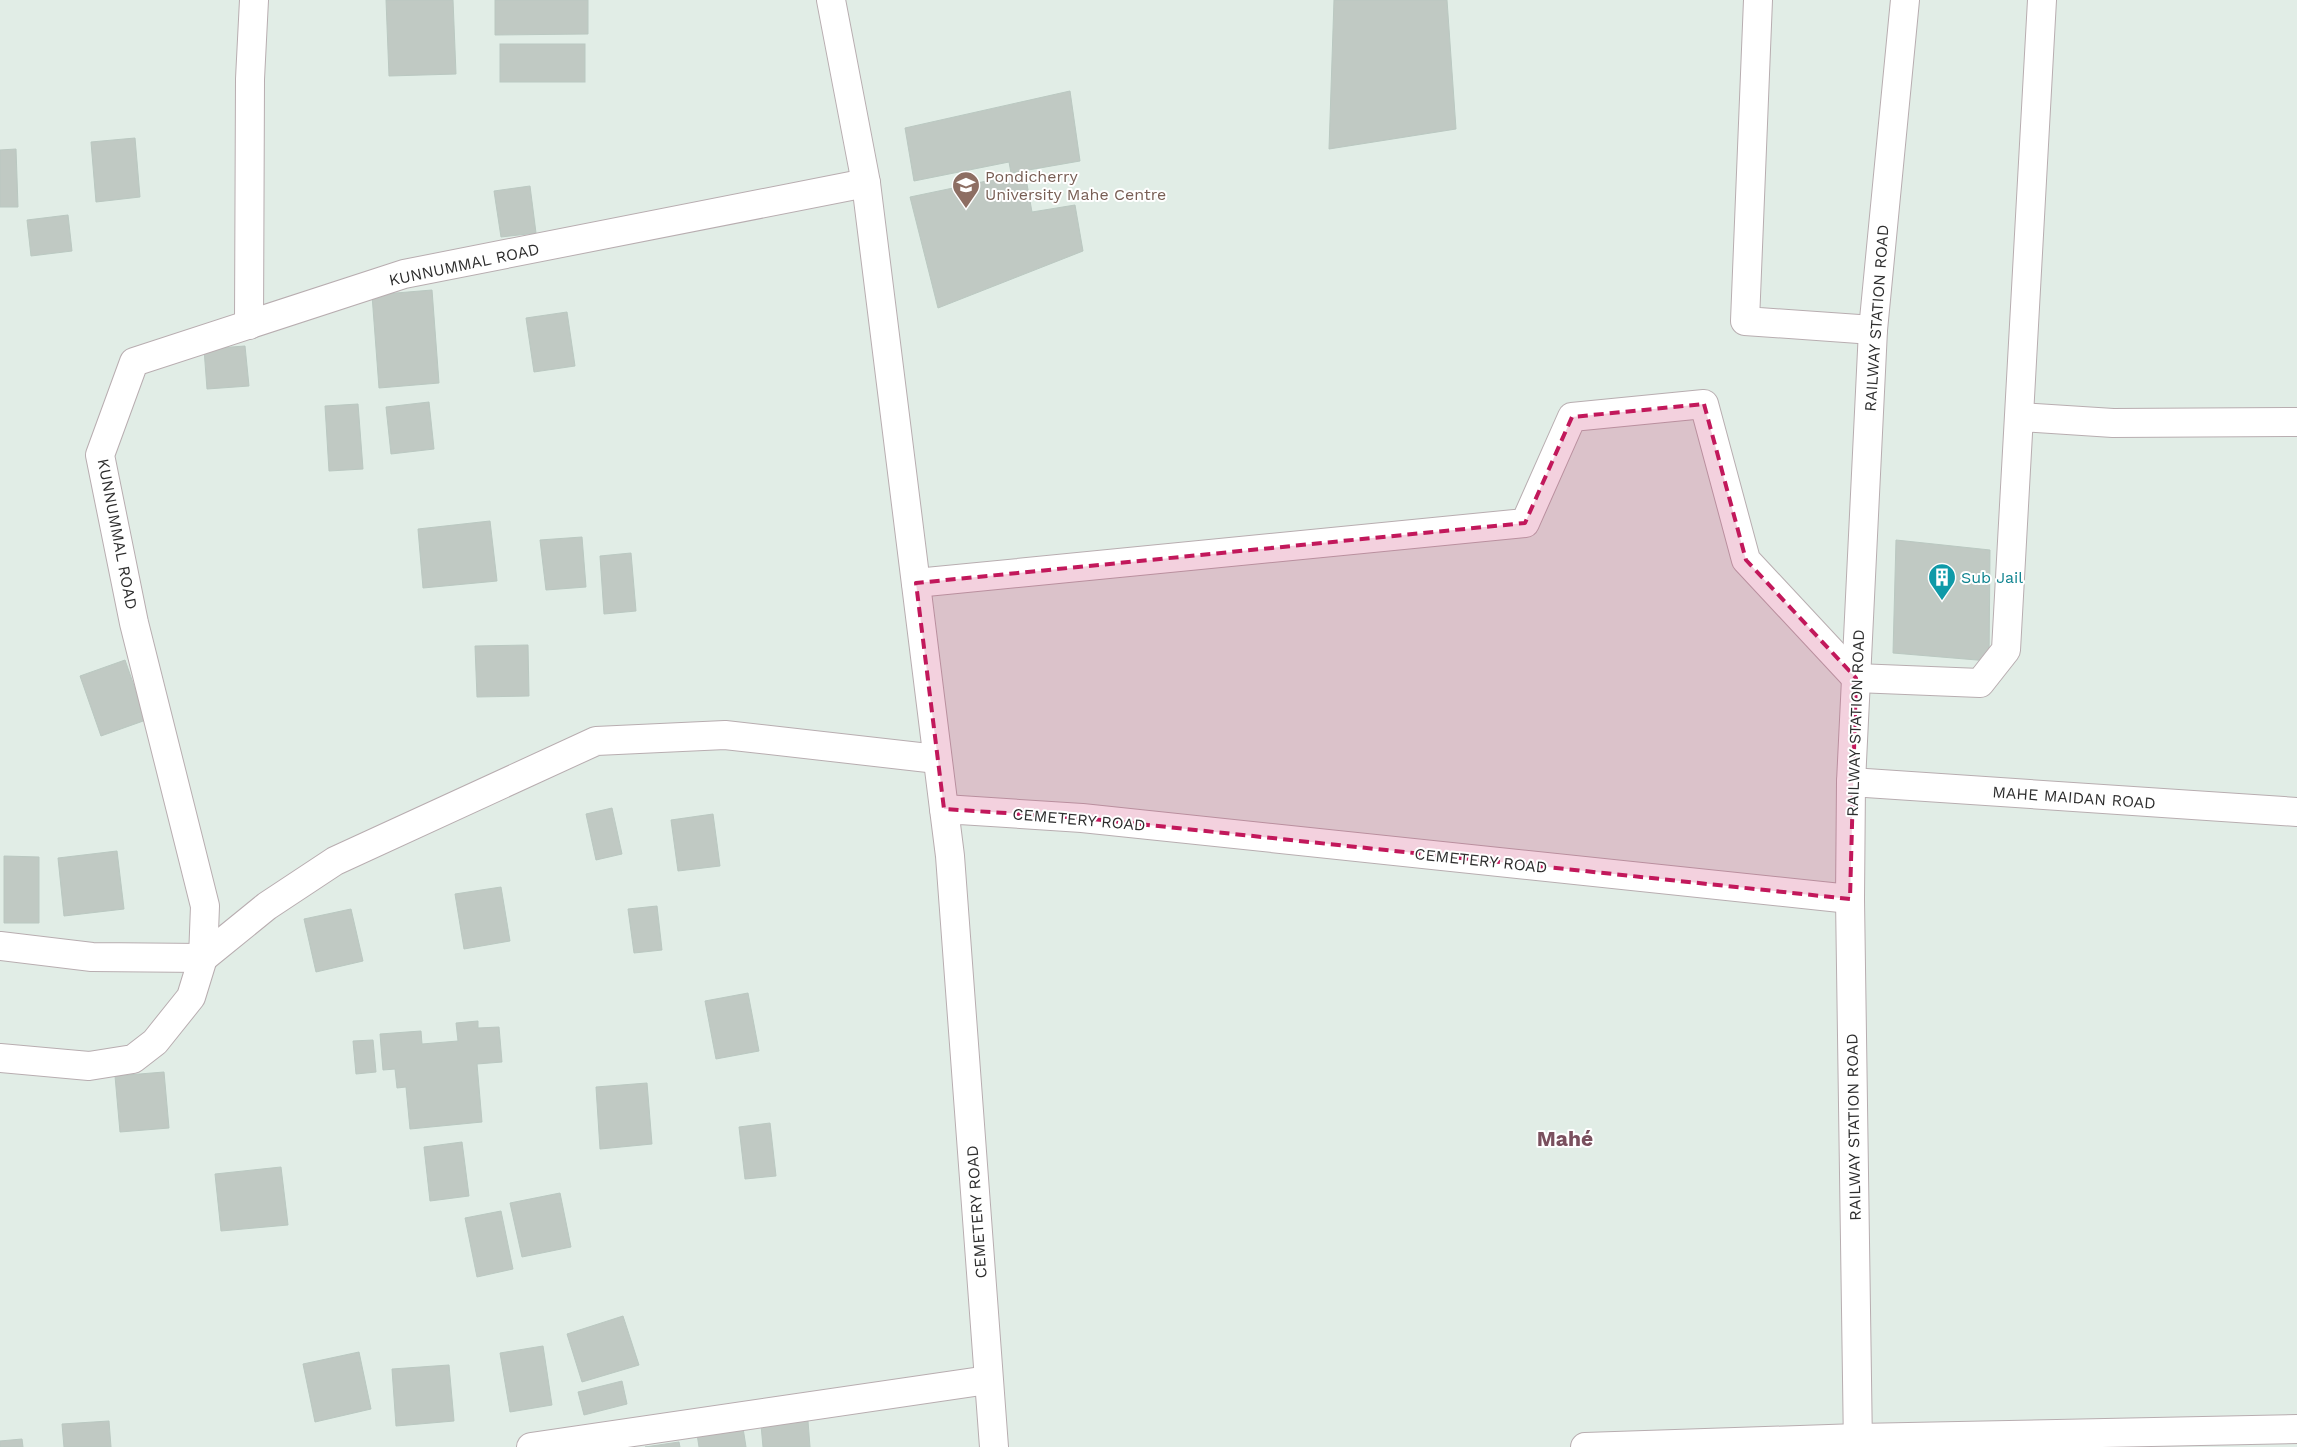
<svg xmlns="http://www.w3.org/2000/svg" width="2297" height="1447" font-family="'Work Sans',sans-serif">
	<rect width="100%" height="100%" fill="#e1ede6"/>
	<g fill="#c0c9c3" stroke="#bac8c1">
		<path d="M386,0H453L456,74L389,76Z"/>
		<path d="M495,0H588V34L495,35Z"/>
		<path d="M1334,0H1447L1456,129L1329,149Z"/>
		<rect x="500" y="44" width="85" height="38"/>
		<path d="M1070,91L1080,161L1011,173L1009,162L914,181L905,128Z"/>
		<path d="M135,138L140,197L96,202L91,142Z"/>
		<path d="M16,149L18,207H0V150Z"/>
		<path d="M1025,173L1032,212L1075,205L1083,251L938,308L910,197Z"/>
		<path d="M530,186L536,233L501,237L494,191Z"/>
		<path d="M68,215L72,251L31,256L27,220Z"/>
		<path d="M432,290L439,383L379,388L372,295Z"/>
		<path d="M567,312L575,366L534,372L526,318Z"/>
		<path d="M245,346L249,386L207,389L204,349Z"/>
		<path d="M429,402L434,449L391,454L386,407Z"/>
		<path d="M358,404L363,469L329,471L325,406Z"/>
		<path d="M490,521L497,581L423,588L418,529Z"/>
		<path d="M582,537L586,587L546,590L540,540Z"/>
		<path d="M1896,540L1990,550L1989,661L1893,653Z"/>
		<path d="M631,553L636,611L604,614L600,556Z"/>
		<path d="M528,645L529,696L477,697L475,646Z"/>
		<path d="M125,660L146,720L101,736L80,676Z"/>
		<path d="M612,808L622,854L596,860L586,814Z"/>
		<path d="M713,814L720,866L678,871L671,820Z"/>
		<path d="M117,851L124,909L64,916L58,858Z"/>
		<path d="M4,856L39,857V923H4Z"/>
		<path d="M501,887L510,941L464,949L455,894Z"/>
		<path d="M657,906L662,950L634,953L628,909Z"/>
		<path d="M351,909L363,961L316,972L304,919Z"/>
		<path d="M748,993L759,1051L716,1059L705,1001Z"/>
		<path d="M478,1021V1028L499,1027L502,1062L477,1064L482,1122L410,1129L406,1087L397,1088L395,1069L383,1070L380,1034L421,1031L422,1044L458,1041L456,1023Z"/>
		<path d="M373,1040L376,1072L356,1074L353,1041Z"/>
		<path d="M164,1072L169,1128L120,1132L115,1076Z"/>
		<path d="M647,1083L652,1144L600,1149L596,1087Z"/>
		<path d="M770,1123L776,1176L745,1179L739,1127Z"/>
		<path d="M462,1142L469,1196L430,1201L424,1147Z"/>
		<path d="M281,1167L288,1225L221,1231L215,1174Z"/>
		<path d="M560,1193L571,1247L522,1257L510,1203Z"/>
		<path d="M501,1211L513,1269L477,1277L465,1218Z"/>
		<path d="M623,1316L639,1365L582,1382L567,1334Z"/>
		<path d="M543,1346L552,1405L510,1412L500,1353Z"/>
		<path d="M359,1352L371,1409L315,1422L303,1364Z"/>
		<path d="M449,1365L454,1421L396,1426L392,1369Z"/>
		<path d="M622,1381L627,1404L584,1415L578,1392Z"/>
		<path d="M109,1421L111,1447H64L62,1424Z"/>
		<path d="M808,1421L810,1447H763L761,1425Z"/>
		<path d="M743,1428L746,1447H699L697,1434Z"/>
		<path d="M22,1439L23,1447H0V1441Z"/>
		<path d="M679,1442L680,1447H645Z"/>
	</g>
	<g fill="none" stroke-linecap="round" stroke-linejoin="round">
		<g stroke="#b8adb0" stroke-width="30">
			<g id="minor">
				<path d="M831,0L866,183L944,809"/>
				<path d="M1758,0L1745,321L1873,330"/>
				<path d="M249,325L250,79L254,0"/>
				<path d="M2020,417L2113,423L2297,422"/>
				<path d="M916,583L1525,523L1572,417L1704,404L1746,560L1856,678L1980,683L2006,650L2042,0"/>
				<path d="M1851,782L2297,812"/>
				<path d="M0,946L92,957L203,958L267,906L335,861L596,741L725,735L937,759"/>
				<path d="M0,1058L89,1066L133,1059L155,1042L191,997L203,958L205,906L134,623L100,455L134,362L404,274L866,183"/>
				<path d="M531,1447L988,1380"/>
				<path d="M994,1447L950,856L944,809L1082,818L1850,899"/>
				<path d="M1585,1447L1858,1438L2297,1429"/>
			</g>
		</g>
		<g stroke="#b8adb0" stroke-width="30">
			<path id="tertiary" d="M1858,1447L1850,899L1851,782L1873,330L1905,0"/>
		</g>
		<use href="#minor" stroke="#fff" stroke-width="28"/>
		<use href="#tertiary" stroke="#fff" stroke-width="28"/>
	</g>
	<path fill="#c2185b" fill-opacity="0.2" stroke="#c2185b" stroke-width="4" stroke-dasharray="10 6" stroke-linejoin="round" d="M1704,404L1746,560L1856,678L1850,899L1082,818L944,809L916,583L1525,523L1572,417Z"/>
	<defs>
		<g id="university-pin" transform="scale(1.4375)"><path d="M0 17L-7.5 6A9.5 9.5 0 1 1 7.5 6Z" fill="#8d6e63" stroke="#fff"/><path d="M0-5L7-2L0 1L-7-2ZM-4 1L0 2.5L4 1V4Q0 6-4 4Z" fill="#fff"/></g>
		<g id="building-pin" transform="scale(1.4375)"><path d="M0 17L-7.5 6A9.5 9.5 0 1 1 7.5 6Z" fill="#0f9aa8" stroke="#fff"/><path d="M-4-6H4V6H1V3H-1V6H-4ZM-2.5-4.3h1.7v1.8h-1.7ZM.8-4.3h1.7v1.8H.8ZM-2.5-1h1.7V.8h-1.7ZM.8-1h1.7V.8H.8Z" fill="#fff"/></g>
	</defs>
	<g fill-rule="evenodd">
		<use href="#university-pin" x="966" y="185"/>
		<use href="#building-pin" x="1942" y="577"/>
	</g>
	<g text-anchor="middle" stroke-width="4" stroke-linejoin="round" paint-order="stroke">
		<g font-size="16" fill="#785e54" stroke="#fff" text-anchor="start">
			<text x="985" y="182">Pondicherry<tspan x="985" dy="18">University Mahe Centre</tspan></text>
		</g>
		<g font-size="16" fill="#2d2d2d" stroke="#fff">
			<text transform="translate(464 264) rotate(-12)" y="6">KUNNUMMAL ROAD</text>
			<text transform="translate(1876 318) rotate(-86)" y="6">RAILWAY STATION ROAD</text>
			<text transform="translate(118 534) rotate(79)" y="6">KUNNUMMAL ROAD</text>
			<text transform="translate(1855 723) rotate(-88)" y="6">RAILWAY STATION ROAD</text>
			<text transform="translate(2074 797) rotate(4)" y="6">MAHE MAIDAN ROAD</text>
			<text transform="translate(1079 819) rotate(5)" y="6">CEMETERY ROAD</text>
			<text transform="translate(1481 860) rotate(6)" y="6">CEMETERY ROAD</text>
			<text transform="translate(1853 1127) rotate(-91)" y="6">RAILWAY STATION ROAD</text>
			<text transform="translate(976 1212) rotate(-94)" y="6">CEMETERY ROAD</text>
		</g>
		<g font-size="16" fill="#0d838f" stroke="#fff" text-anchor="start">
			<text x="1961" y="583">Sub Jail</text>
		</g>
		<g font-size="21" font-weight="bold" fill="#7a505e" stroke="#fff">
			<text x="1565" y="1146">Mahé</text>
		</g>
	</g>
</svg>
